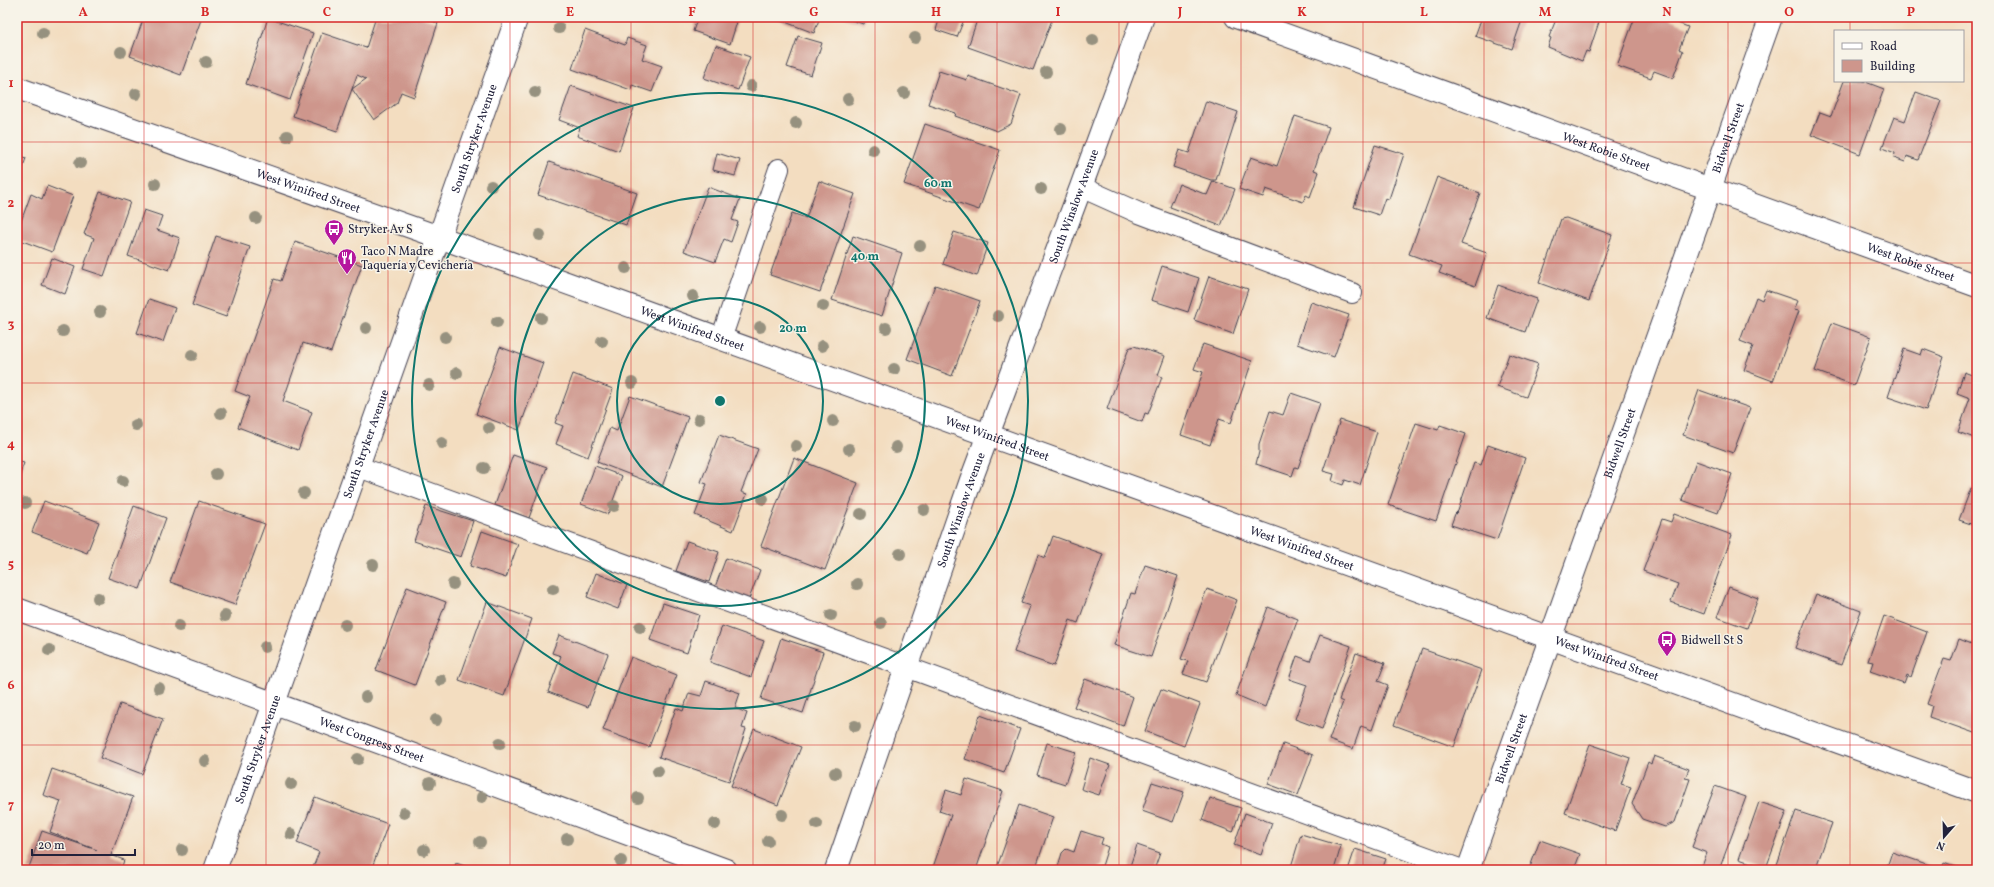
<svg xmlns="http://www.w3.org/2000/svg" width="1994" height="887" font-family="Vollkorn,serif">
	<rect width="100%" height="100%" fill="#f7f3e8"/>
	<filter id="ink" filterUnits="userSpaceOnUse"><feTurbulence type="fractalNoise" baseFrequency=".025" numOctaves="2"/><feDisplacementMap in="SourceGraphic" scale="8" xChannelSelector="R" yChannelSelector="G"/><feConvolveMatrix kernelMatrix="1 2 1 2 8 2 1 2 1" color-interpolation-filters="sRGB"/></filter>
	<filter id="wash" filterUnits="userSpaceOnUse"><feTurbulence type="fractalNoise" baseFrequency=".012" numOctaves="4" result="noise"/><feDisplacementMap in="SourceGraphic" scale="16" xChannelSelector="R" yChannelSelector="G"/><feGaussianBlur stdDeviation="0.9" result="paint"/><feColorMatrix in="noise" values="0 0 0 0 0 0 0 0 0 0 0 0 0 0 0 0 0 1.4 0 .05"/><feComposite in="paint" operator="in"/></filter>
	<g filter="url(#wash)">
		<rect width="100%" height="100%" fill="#f3ddc0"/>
		<g id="blocks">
			<g fill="#ce968c">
				<path d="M144,17H202L181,75L130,56Z"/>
				<path d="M376,17H420L438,23L414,97L401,92L397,103L374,120L352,89L366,79L357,75L337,131L293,116L322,33L366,48Z"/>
				<path d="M698,17H722L737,22L730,44L693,31Z"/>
				<path d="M772,17H820L814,33Z"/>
				<path d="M843,17H866L863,24Z"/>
				<path d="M940,17H965L957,37L936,30Z"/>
				<path d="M978,17H1053L1033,70L968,47Z"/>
				<path d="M1450,17H1460L1459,21Z"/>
				<path d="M1482,17H1523L1512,49L1475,36Z"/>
				<path d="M1557,17H1585L1599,22L1589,52L1586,51L1582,61L1548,47L1551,38L1549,37Z"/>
				<path d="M1635,17H1662L1688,27L1679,49L1683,51L1673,78L1654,71L1651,78L1617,66Z"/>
				<path d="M268,18L313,33L290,100L246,84Z"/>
				<path d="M585,30L625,45L627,38L647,45L642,59L662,66L652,92L632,85L631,90L572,69Z"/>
				<path d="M798,36L822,43L811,75L787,67Z"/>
				<path d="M716,45L750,57L738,90L704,78Z"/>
				<path d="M939,71L967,80L968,76L1021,95L1011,124L997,131L955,116L956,113L928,104Z"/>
				<path d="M1844,81H1863L1884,89L1860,154L1811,135L1820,112L1831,116Z"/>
				<path d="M571,86L634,108L619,151L577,136L580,128L559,120Z"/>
				<path d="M1916,92L1941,101L1918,160L1907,156L1905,162L1894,158L1895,153L1882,148L1894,117L1905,121Z"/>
				<path d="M1206,101L1238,112L1216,180H1211L1173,167L1179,150L1189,153Z"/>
				<path d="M1295,116L1329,127L1314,170L1319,172L1310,197L1306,195L1303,202L1266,189L1263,197L1239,189L1251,157L1277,166Z"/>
				<path d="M925,124L1000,150L979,210L904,184Z"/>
				<path d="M1375,145L1404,154L1389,199L1385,198L1379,215L1354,207Z"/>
				<path d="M717,153L740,160L735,176L713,170Z"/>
				<path d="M17,155L26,158L17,184Z"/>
				<path d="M549,162L637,193L626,225L538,195Z"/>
				<path d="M1437,177L1480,193L1461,244L1487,253L1475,286L1439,273L1442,266L1409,254Z"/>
				<path d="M819,181L855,194L820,292L770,275L792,213L806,218Z"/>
				<path d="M1213,181L1235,189L1221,226L1170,207L1179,184L1207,195Z"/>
				<path d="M47,186L73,196L52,252L17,239V232L31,194L42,199Z"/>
				<path d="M708,187L740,199L732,220L738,222L731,242L724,239L715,262L684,251Z"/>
				<path d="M100,192L130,202L104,276L83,269L94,238L84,234Z"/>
				<path d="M144,210L162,216L157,230L180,238L169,270L128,256Z"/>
				<path d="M1566,218L1612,235L1589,301L1539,283L1561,219Z"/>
				<path d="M954,232L988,243L977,276L943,264Z"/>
				<path d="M216,236L250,247L226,317L192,305Z"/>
				<path d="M853,236L902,253L882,316L832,300Z"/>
				<path d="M295,242L362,265L331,352L303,343L283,401L312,412L298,450L238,427L250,397L235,391L274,279L281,281Z"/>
				<path d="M52,258L75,267L65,294L42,285Z"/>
				<path d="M1162,266L1199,278L1188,312L1151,300Z"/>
				<path d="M1209,276L1248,289L1233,334L1194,320Z"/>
				<path d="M935,285L980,301L952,376L907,359Z"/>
				<path d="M1498,285L1537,299L1525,332L1487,318Z"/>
				<path d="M1766,290L1798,301L1794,310L1799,311L1773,381L1744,370L1753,346L1740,341L1756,297L1762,300Z"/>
				<path d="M149,299L175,308L163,342L137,333Z"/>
				<path d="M1311,302L1349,315L1334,357L1297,344Z"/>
				<path d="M1832,323L1871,337L1854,385L1815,371Z"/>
				<path d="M1203,344L1252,361L1231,423L1219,419L1210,445L1181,435L1203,372L1194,369Z"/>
				<path d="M1134,346L1165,356L1158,375L1162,377L1148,414L1145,413L1142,422L1107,409L1129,348Z"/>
				<path d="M500,347L543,363L519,430L476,414Z"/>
				<path d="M1904,349L1921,355L1923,349L1944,357L1926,410L1888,397Z"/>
				<path d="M1509,354L1538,364L1526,397L1497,387Z"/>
				<path d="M1964,372L1977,377V439L1958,432L1970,398L1957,393Z"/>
				<path d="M573,374L613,389L588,457L556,444L563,426L555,423Z"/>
				<path d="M1699,390L1750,408L1733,453L1683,435Z"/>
				<path d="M1291,393L1320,403L1298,468L1295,467L1292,476L1256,464L1259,452V444L1270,411L1283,415Z"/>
				<path d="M630,396L688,417L662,487L597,462L610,428L617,431Z"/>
				<path d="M1340,420L1377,432L1360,485L1345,480L1343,485L1332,481L1334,474L1323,471Z"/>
				<path d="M1416,423L1438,430L1440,425L1466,434L1436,521L1388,505Z"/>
				<path d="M719,435L758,449L741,492L747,494L733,531L695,515L707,484L701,482Z"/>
				<path d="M1488,445L1525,458L1497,540L1451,525L1455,514L1458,511L1474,463L1481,465Z"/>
				<path d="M513,455L547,467L529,518L495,505Z"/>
				<path d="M794,458L858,483L825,570L761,546Z"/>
				<path d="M17,461L24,463L17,482Z"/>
				<path d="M1696,461L1732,474L1718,513L1682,500Z"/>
				<path d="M595,466L622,476L608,514L581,504Z"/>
				<path d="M1971,488L1977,490V526L1959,520Z"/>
				<path d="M44,501L99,522L87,553L32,532Z"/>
				<path d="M199,501L265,524L235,605L170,582Z"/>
				<path d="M134,506L166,518L140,589L108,578Z"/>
				<path d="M426,506L473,521L461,557L414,541Z"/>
				<path d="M1674,514L1732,535L1704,614L1671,602L1678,584L1643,571L1662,519L1671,522Z"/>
				<path d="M482,531L518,544L506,578L470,566Z"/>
				<path d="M1053,536L1103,554L1078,623L1070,620L1054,666L1014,652L1030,606L1021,603L1038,555L1045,558Z"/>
				<path d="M687,541L719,552L709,582L676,571Z"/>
				<path d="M726,558L760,570L749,599L715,587Z"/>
				<path d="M1145,565L1178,576L1151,657L1114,645L1131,593L1135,594Z"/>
				<path d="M596,573L627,585L618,609L587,597Z"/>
				<path d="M407,587L446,602L415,685L376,670Z"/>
				<path d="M1729,587L1758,598L1747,628L1717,617Z"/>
				<path d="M1207,589L1237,600L1206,682L1183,674L1188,661L1181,659Z"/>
				<path d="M1816,594L1861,611L1841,665L1795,648Z"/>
				<path d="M487,602L532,619L504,696L459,680Z"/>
				<path d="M663,603L699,615L687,653L650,640Z"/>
				<path d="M1268,607L1298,619L1265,707L1236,695Z"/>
				<path d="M1884,616L1927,632L1911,677L1907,675L1904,683L1870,671L1873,662L1868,661Z"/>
				<path d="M722,626L764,641L751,677L710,662Z"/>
				<path d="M559,635L608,654L588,707L548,692L561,656L552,653Z"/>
				<path d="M1320,635L1351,646L1322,729L1295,719L1307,685L1289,679L1297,656L1310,661Z"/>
				<path d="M781,638L823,652L803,713L761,699Z"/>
				<path d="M1959,639L1977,646V734L1929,717L1932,706L1927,704L1944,659L1951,661Z"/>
				<path d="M1422,649L1482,670L1454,747L1394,725Z"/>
				<path d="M1356,653L1385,663L1378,681L1388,685L1372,730L1361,726L1353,749L1329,740L1343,702L1339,700Z"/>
				<path d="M631,657L677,675L649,747L603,730Z"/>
				<path d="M1085,679L1133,697L1123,726L1074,707Z"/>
				<path d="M706,681L740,693L735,708L747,713L742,728L746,729L729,781L659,757L676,708L683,711L689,693L701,696Z"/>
				<path d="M1161,689L1200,704L1184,746L1145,731Z"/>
				<path d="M120,704L163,719L142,774L100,758Z"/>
				<path d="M980,715L1020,729L1004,773L965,759Z"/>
				<path d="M754,729L801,747L778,805L731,786Z"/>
				<path d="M1047,743L1076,752L1065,784L1037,775Z"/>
				<path d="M1283,744L1313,755L1298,795L1268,784Z"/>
				<path d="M1590,744L1630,758L1621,784L1631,787L1615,831L1565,813Z"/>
				<path d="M1654,756L1689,769L1685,778L1690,779L1675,822L1665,827L1642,819L1632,804L1648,762L1651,764Z"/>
				<path d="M1090,758L1110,765L1099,795L1081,789Z"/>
				<path d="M52,769L133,797L111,855L124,860L121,870H28L42,831L97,850L50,832L61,801L43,795Z"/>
				<path d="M966,779L1003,791L976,870H932L951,815L939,811L946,790L961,795Z"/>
				<path d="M1152,782L1184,792L1173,822L1142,811Z"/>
				<path d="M1715,786L1746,797L1719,870H1702L1701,869L1707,853L1692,847Z"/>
				<path d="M315,797L388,824L371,870H312L319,852L297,843Z"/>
				<path d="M1210,798L1241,808L1233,832L1202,820Z"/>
				<path d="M1759,802L1787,811L1766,868L1739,859Z"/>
				<path d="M1019,805L1053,817L1035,870H996Z"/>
				<path d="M1796,811L1832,823L1815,870H1775Z"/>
				<path d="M1245,813L1272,823L1261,855L1234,845Z"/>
				<path d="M1081,831L1103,838L1101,844L1108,847L1102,866H1099L1098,870H1057L1062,853L1066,849L1074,852Z"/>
				<path d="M1301,834L1341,846L1334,870H1290Z"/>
				<path d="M1540,840L1580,854L1574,870H1529Z"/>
				<path d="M1137,845L1160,853L1154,870H1126L1129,869Z"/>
				<path d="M1355,849L1386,859L1382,870H1348Z"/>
				<path d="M1892,852L1932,866L1931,870H1886Z"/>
				<path d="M456,863L476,870H454Z"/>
				<path d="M1944,863L1962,870H1941Z"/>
			</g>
		</g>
	</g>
	<g filter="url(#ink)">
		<use href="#blocks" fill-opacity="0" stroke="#413e4f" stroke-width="1"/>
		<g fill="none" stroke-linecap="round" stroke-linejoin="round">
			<g stroke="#413e4f" stroke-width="22">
				<g id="service">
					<path d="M1081,187L1139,213L1352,293"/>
					<path d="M721,339L779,169"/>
					<path d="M359,467L1462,870"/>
				</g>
			</g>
			<g stroke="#413e4f" stroke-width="24">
				<g id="minor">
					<path id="s1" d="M1236,17L1977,286"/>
					<path id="s2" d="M17,88L439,237L1977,792"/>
					<path id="s3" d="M17,609L726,870"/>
					<path id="s4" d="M215,870L517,17"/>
					<path id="s5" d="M836,870L971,480L1081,187L1143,17"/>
					<path id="s6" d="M1468,870L1771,17"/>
				</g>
			</g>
			<use href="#service" stroke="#fff" stroke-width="20"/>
			<use href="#minor" stroke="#fff" stroke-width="22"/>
		</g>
		<g fill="#96917f">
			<circle cx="559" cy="28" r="6"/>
			<circle cx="43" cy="33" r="6"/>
			<circle cx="915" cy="38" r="6"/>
			<circle cx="1093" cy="40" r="6"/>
			<circle cx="121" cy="52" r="6"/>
			<circle cx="206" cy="62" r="6"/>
			<circle cx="1046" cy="72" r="6"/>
			<circle cx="751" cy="86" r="6"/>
			<circle cx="535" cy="92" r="6"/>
			<circle cx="904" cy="93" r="6"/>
			<circle cx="136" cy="94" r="6"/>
			<circle cx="848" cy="99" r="6"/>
			<circle cx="796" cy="123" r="6"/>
			<circle cx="1061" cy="129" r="6"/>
			<circle cx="287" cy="136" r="6"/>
			<circle cx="873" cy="150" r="6"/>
			<circle cx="80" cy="163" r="6"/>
			<circle cx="155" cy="184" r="6"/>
			<circle cx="491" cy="186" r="6"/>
			<circle cx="1041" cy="189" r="6"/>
			<circle cx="256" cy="218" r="6"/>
			<circle cx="540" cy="235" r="6"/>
			<circle cx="920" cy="246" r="6"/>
			<circle cx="626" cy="268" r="6"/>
			<circle cx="693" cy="296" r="6"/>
			<circle cx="823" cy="306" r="6"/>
			<circle cx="100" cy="312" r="6"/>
			<circle cx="998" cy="316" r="6"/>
			<circle cx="541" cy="318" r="6"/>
			<circle cx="497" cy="322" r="6"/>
			<circle cx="760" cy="327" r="6"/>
			<circle cx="366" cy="328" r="6"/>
			<circle cx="886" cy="328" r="6"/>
			<circle cx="63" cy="331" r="6"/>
			<circle cx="445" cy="337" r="6"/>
			<circle cx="602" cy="341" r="6"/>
			<circle cx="822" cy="346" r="6"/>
			<circle cx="192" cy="355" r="6"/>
			<circle cx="894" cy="369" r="6"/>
			<circle cx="457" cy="373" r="6"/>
			<circle cx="632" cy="383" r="6"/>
			<circle cx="429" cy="385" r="6"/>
			<circle cx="221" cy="413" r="6"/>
			<circle cx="699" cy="419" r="6"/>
			<circle cx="833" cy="421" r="6"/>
			<circle cx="136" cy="425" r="6"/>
			<circle cx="489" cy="428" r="6"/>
			<circle cx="442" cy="443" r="6"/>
			<circle cx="796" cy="446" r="6"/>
			<circle cx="896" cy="447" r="6"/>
			<circle cx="849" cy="449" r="6"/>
			<circle cx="484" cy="468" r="6"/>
			<circle cx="216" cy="474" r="6"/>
			<circle cx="123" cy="481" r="6"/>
			<circle cx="304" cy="493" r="6"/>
			<circle cx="763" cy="499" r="6"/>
			<circle cx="25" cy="503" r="6"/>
			<circle cx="614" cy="506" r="6"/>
			<circle cx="924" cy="510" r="6"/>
			<circle cx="861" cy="514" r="6"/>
			<circle cx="900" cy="554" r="6"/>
			<circle cx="373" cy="565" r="6"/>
			<circle cx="453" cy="584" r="6"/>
			<circle cx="857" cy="584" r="6"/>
			<circle cx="553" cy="589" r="6"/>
			<circle cx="98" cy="598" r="6"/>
			<circle cx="831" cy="615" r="6"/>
			<circle cx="225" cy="616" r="6"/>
			<circle cx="881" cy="623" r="6"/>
			<circle cx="345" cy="625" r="6"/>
			<circle cx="179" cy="626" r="6"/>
			<circle cx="640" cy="627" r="6"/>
			<circle cx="265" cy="647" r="6"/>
			<circle cx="49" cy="650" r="6"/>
			<circle cx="441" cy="680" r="6"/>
			<circle cx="159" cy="688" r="6"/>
			<circle cx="366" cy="697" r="6"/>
			<circle cx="436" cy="720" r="6"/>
			<circle cx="855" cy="726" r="6"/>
			<circle cx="500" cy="743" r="6"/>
			<circle cx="358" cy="759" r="6"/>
			<circle cx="205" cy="761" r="6"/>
			<circle cx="658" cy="771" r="6"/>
			<circle cx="835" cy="773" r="6"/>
			<circle cx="430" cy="783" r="6"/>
			<circle cx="291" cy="784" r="6"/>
			<circle cx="482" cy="797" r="6"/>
			<circle cx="638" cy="798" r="6"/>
			<circle cx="404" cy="813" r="6"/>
			<circle cx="782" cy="815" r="6"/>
			<circle cx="715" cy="824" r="6"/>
			<circle cx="817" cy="824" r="6"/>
			<circle cx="291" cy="834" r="6"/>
			<circle cx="567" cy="839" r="6"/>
			<circle cx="768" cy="841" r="6"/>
			<circle cx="480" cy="842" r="6"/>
			<circle cx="182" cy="850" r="6"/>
			<circle cx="424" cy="850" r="6"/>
			<circle cx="621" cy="861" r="6"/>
		</g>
	</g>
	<path fill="none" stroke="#d62828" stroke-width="1" stroke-opacity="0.55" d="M144,17V870M266,17V870M388,17V870M510,17V870M631,17V870M753,17V870M875,17V870M997,17V870M1119,17V870M1241,17V870M1363,17V870M1484,17V870M1606,17V870M1728,17V870M1850,17V31M1850,81V870M17,142H1977M17,263H1977M17,383H1977M17,504H1977M17,624H1977M17,745H1977"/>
	<g fill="none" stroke="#0f766e" stroke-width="2">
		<circle cx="720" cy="401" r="103"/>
		<circle cx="720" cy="401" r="205"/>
		<circle cx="720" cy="401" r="308"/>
	</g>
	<defs>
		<g id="bus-pin" transform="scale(1)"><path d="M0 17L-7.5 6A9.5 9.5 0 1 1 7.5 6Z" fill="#b5179e" stroke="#f7f3e8"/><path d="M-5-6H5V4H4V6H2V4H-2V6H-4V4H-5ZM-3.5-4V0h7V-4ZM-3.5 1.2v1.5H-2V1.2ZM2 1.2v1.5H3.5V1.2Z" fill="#fff"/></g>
		<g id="restaurant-pin" transform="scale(1)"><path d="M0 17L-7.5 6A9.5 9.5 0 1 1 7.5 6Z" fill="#b5179e" stroke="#f7f3e8"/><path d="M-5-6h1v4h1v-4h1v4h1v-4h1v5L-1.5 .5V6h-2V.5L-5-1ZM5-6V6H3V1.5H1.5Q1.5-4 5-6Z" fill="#fff"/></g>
	</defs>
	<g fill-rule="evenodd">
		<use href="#bus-pin" x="334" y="229"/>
		<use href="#restaurant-pin" x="347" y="258"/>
		<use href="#bus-pin" x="1667" y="640"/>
	</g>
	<g text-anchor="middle" stroke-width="3" stroke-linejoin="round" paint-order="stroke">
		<g font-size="12" fill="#22223b" stroke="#f7f3e8">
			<text dy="4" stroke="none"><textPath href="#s4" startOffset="776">South Stryker Avenue</textPath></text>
			<text dy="4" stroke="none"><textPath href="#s6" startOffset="777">Bidwell Street</textPath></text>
			<text dy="4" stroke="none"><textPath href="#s1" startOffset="394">West Robie Street</textPath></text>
			<text dy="4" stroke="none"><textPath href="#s2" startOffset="309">West Winifred Street</textPath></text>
			<text dy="4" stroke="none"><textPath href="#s5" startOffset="705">South Winslow Avenue</textPath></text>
			<text dy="4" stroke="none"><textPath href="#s1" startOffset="718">West Robie Street</textPath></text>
			<text dy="4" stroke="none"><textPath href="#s2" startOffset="717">West Winifred Street</textPath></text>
			<text dy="4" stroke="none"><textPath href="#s2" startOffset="1041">West Winifred Street</textPath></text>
			<text dy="4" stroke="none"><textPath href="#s4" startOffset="452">South Stryker Avenue</textPath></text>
			<text dy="4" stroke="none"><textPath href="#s6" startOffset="453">Bidwell Street</textPath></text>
			<text dy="4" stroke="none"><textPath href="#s5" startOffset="381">South Winslow Avenue</textPath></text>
			<text dy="4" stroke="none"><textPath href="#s2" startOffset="1365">West Winifred Street</textPath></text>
			<text dy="4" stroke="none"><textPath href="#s2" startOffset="1689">West Winifred Street</textPath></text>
			<text dy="4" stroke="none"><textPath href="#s3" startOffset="378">West Congress Street</textPath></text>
			<text dy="4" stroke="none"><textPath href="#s4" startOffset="128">South Stryker Avenue</textPath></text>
			<text dy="4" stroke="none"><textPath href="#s6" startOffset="129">Bidwell Street</textPath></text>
		</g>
		<g font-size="12" fill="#22223b" stroke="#f7f3e8" text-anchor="start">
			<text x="348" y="233">Stryker Av S</text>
			<text x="361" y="255">Taco N Madre<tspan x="361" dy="14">Taquería y Cevichería</tspan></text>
			<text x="1681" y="644">Bidwell St S</text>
		</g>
	</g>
	<circle cx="720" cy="401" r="6" fill="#0f766e" stroke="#f7f3e8" stroke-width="2"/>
	<g font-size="12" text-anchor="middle" font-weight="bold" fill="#0f766e" stroke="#f7f3e8" stroke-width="3" stroke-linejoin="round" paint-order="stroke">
		<text x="938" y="187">60 m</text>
		<text x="865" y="260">40 m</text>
		<text x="793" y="332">20 m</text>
	</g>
	<rect width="1994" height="887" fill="none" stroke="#f7f3e8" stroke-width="44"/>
	<rect x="1834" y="30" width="130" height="52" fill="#f7f3e8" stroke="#a29fa3"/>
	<rect x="1842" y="43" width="20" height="6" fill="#ffffff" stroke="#a29fa3"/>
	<text x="1870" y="50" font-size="12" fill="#22223b">Road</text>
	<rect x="1842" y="60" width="20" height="12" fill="#ce968c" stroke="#a29fa3"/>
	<text x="1870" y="70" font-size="12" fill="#22223b">Building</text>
	<g transform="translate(1944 837) rotate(200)" stroke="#f7f3e8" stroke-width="3" paint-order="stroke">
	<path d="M0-3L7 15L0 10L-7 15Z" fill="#22223b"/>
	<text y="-6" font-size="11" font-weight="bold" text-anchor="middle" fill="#22223b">N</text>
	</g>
	<path d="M32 849v6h103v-6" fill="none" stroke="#22223b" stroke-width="2"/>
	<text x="38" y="849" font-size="12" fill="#22223b" stroke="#f7f3e8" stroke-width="3" paint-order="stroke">20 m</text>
	<rect x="22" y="22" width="1950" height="843" fill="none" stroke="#d62828" stroke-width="1.5"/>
	<g font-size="13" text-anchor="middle" font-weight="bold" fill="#d62828">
		<text x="83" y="16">A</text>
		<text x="205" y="16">B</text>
		<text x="327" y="16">C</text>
		<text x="449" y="16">D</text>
		<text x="570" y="16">E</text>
		<text x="692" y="16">F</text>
		<text x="814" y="16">G</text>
		<text x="936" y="16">H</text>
		<text x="1058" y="16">I</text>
		<text x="1180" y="16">J</text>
		<text x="1302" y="16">K</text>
		<text x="1424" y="16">L</text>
		<text x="1545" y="16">M</text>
		<text x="1667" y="16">N</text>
		<text x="1789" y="16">O</text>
		<text x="1911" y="16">P</text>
		<text x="11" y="87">1</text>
		<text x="11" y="207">2</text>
		<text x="11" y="328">3</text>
		<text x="11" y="448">4</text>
		<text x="11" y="568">5</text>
		<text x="11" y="689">6</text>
		<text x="11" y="809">7</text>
	</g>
</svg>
